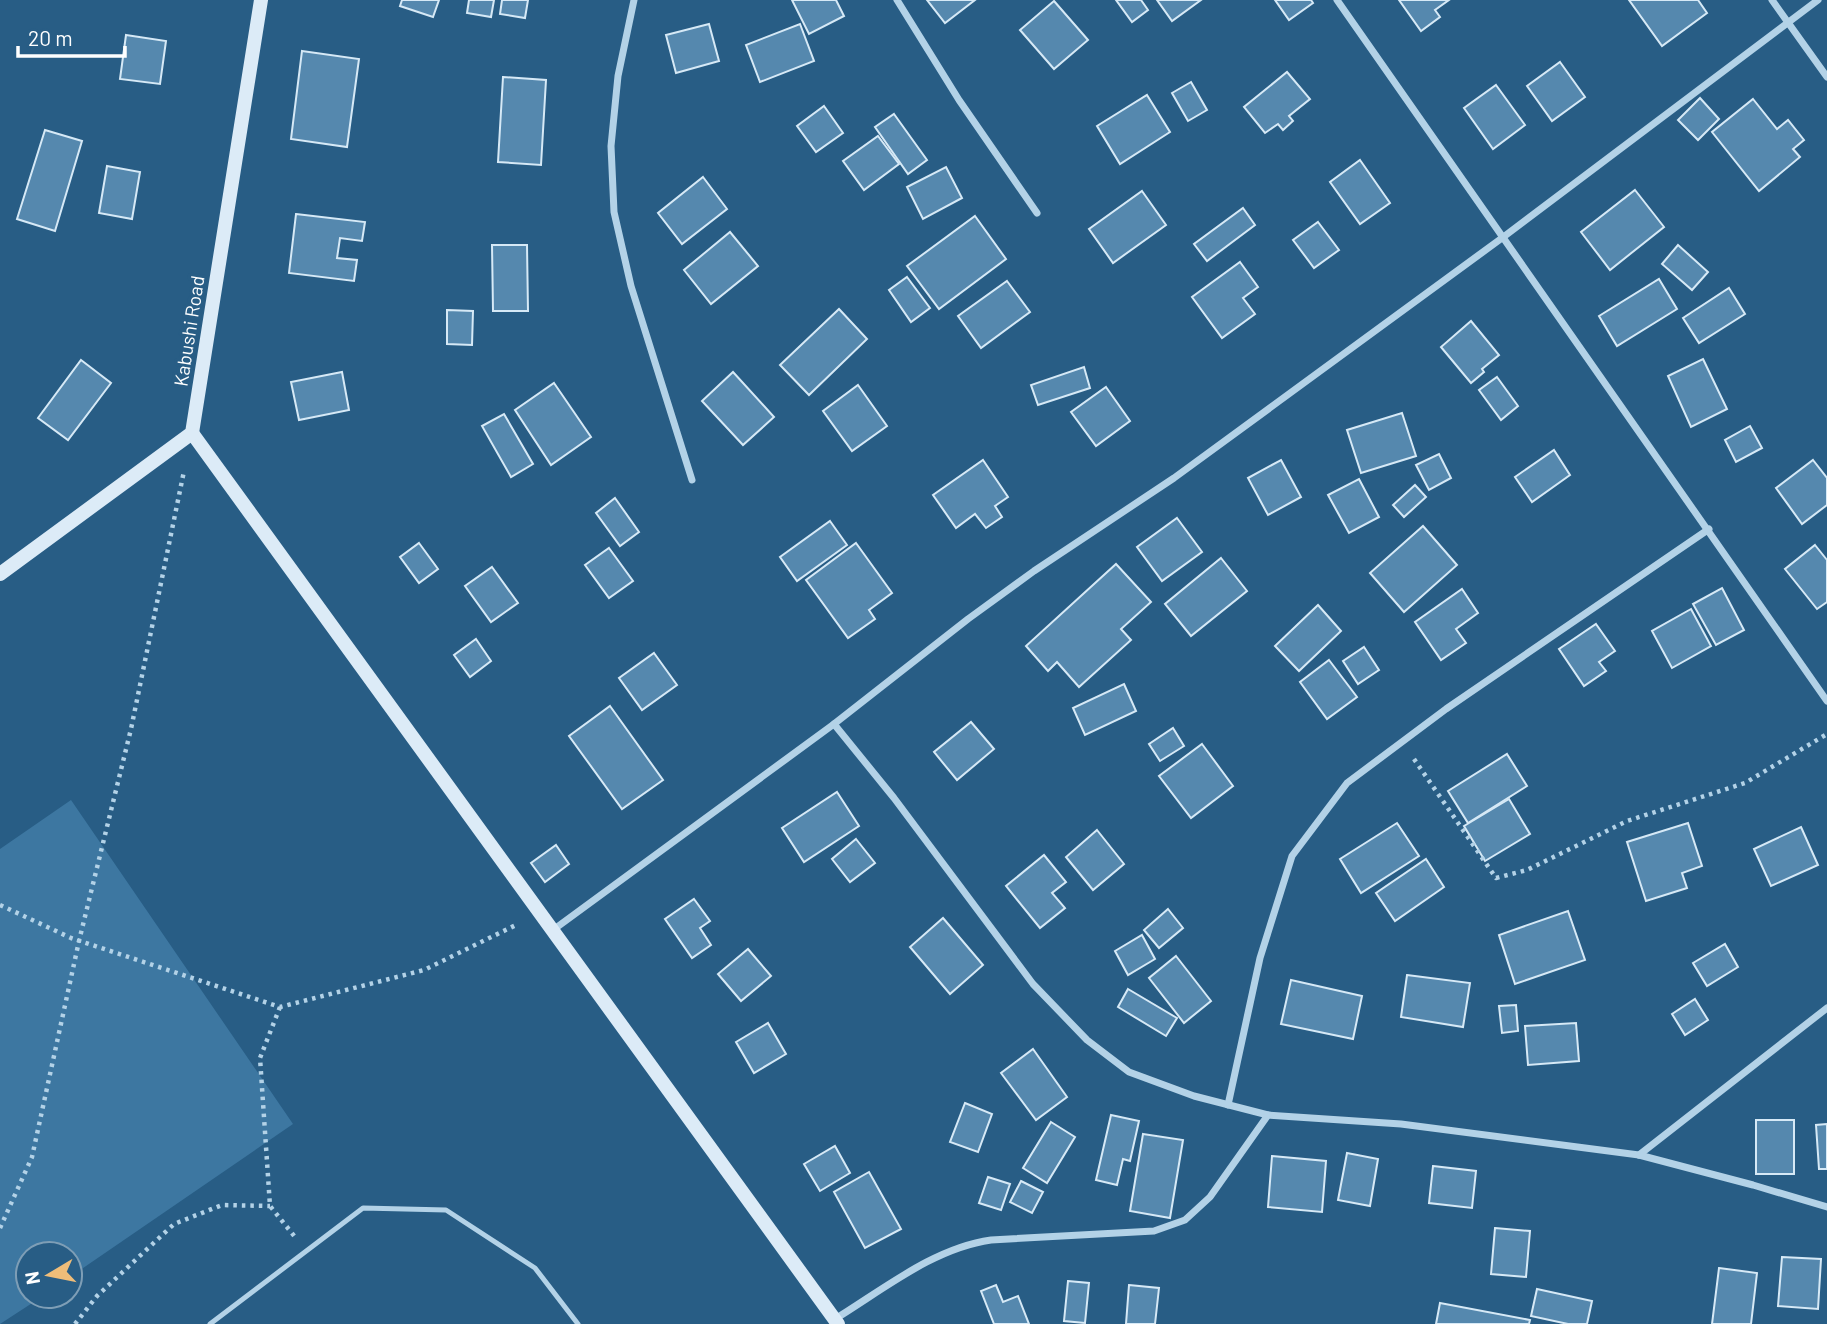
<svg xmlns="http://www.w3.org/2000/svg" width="1827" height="1324" font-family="Barlow,sans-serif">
	<rect width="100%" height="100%" fill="#285d85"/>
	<path fill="#3d77a1" d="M71,800L293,1124L70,1277V1254H28V1296H43L0,1324V849Z"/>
	<g fill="#5588ae" stroke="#d6e9f6" stroke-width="2">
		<path d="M402,0H439L433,17L400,6Z"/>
		<path d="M469,0H494L491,17L467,13Z"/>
		<path d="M502,0H528L525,18L500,14Z"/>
		<path d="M792,0H836L844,16L809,34Z"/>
		<path d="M927,0H975L945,23Z"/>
		<path d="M1116,0H1141L1148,10L1132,22Z"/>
		<path d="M1157,0H1201L1172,21Z"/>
		<path d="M1275,0H1311L1313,3L1289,20Z"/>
		<path d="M1399,0H1449L1435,10L1440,17L1421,31Z"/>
		<path d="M1629,0H1698L1707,13L1662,46Z"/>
		<path d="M1054,1L1088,40L1054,69L1020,30Z"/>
		<path d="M709,24L719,61L676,73L666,35Z"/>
		<path d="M800,24L814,61L760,82L746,45Z"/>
		<path d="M126,35L166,41L160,84L120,79Z"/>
		<path d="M302,51L359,59L347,147L291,139Z"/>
		<path d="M1560,62L1585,97L1552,121L1527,86Z"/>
		<path d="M1287,72L1310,99L1289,116L1293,121L1283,130L1278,124L1265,133L1244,107Z"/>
		<path d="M503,77L546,80L541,165L498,162Z"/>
		<path d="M1191,82L1207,110L1188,121L1172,93Z"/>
		<path d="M1496,85L1525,125L1493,149L1464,108Z"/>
		<path d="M1147,95L1170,132L1120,164L1097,126Z"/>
		<path d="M1700,98L1719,119L1698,140L1678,120Z"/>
		<path d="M1753,99L1777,129L1788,120L1804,140L1793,149L1800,157L1759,191L1712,132Z"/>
		<path d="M824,106L843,133L816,152L797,126Z"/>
		<path d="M894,114L927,160L908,174L875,127Z"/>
		<path d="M45,130L82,141L55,231L17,219Z"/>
		<path d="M878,136L899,164L864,190L843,161Z"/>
		<path d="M1360,160L1390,203L1360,224L1330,182Z"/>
		<path d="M107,166L140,172L132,219L99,213Z"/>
		<path d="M946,167L962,198L923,219L907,187Z"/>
		<path d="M703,177L727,209L682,244L658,213Z"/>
		<path d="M1635,190L1664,227L1610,270L1581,232Z"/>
		<path d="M1142,191L1166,225L1113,263L1089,229Z"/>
		<path d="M1243,208L1255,225L1207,261L1194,244Z"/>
		<path d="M296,214L365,222L362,241L340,238L337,258L357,260L354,281L289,273Z"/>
		<path d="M975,216L1006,259L939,309L907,266Z"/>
		<path d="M1318,222L1339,250L1314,268L1293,240Z"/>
		<path d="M730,232L758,266L711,304L684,270Z"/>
		<path d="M492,245H527L528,311H493Z"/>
		<path d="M1678,245L1708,272L1692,290L1662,264Z"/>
		<path d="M1240,262L1258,287L1243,298L1255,314L1222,338L1192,297Z"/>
		<path d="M907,277L930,308L911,322L889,290Z"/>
		<path d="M1659,279L1677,309L1617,346L1599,316Z"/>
		<path d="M1007,281L1030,312L981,348L958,316Z"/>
		<path d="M1729,288L1745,314L1699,343L1683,318Z"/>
		<path d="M839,309L867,339L809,395L780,365Z"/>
		<path d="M447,310L473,311L472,345L447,344Z"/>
		<path d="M1471,321L1499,355L1482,369L1484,372L1471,383L1441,347Z"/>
		<path d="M1703,359L1727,409L1691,427L1668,376Z"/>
		<path d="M81,360L111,383L68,440L38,418Z"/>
		<path d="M1084,367L1090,388L1038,405L1031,385Z"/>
		<path d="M342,372L349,410L299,420L291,382Z"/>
		<path d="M733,372L774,417L743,445L702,401Z"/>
		<path d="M1497,377L1518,406L1501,420L1479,390Z"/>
		<path d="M554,383L591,437L551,465L515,410Z"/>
		<path d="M858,385L887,426L852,451L823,411Z"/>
		<path d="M1106,387L1130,421L1096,446L1071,412Z"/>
		<path d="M1402,413L1416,456L1361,473L1347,430Z"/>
		<path d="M504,414L533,464L511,477L482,426Z"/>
		<path d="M1750,426L1762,448L1736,462L1725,440Z"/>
		<path d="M1554,450L1570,475L1532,502L1515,477Z"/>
		<path d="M1439,454L1451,478L1429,490L1416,465Z"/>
		<path d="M983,460L1008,497L995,506L1002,517L986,528L975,514L956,528L933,495Z"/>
		<path d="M1281,460L1301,497L1268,515L1248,478Z"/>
		<path d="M1813,460L1827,478V505L1802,524L1776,488Z"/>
		<path d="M1359,479L1379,517L1349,533L1328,495Z"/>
		<path d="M1415,485L1426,497L1404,517L1393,505Z"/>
		<path d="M615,498L639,532L620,546L596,513Z"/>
		<path d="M1177,518L1202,552L1162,581L1137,547Z"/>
		<path d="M830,521L847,545L797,581L780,557Z"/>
		<path d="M1423,526L1457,565L1404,612L1370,573Z"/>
		<path d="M419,543L438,569L419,583L400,557Z"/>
		<path d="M856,543L892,593L869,610L875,619L848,638L806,580Z"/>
		<path d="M1815,545L1827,560V602L1817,609L1785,569Z"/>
		<path d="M609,548L633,581L609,598L585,565Z"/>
		<path d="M1221,558L1247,591L1191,636L1165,604Z"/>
		<path d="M1116,564L1151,602L1121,629L1131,640L1079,687L1057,662L1048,671L1026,646Z"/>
		<path d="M492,567L518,603L491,622L465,586Z"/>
		<path d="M1722,588L1744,630L1716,645L1693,604Z"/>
		<path d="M1462,589L1478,613L1456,629L1466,643L1441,660L1415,622Z"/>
		<path d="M1318,605L1341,631L1299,671L1275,646Z"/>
		<path d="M1691,609L1711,646L1672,668L1652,631Z"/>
		<path d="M1596,624L1615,651L1599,662L1606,671L1584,686L1559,649Z"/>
		<path d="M476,639L491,661L470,677L454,655Z"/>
		<path d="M1364,647L1379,670L1358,684L1343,661Z"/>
		<path d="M654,653L677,685L642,710L619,678Z"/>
		<path d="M1329,660L1357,697L1327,719L1300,682Z"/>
		<path d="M1124,684L1136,711L1085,735L1073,708Z"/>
		<path d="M610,706L663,780L622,809L569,736Z"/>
		<path d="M971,722L994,749L957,780L934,752Z"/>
		<path d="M1173,728L1184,746L1160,761L1149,744Z"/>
		<path d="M1202,744L1233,786L1191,818L1159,776Z"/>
		<path d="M1507,754L1527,786L1468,823L1448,791Z"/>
		<path d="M837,792L859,826L804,862L782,828Z"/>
		<path d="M1509,799L1530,834L1485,861L1464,826Z"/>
		<path d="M1397,823L1419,856L1361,893L1340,859Z"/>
		<path d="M1688,823L1702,866L1682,873L1687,888L1646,901L1627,842Z"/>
		<path d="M1801,827L1818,865L1771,886L1754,849Z"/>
		<path d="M1097,830L1124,864L1093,890L1066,857Z"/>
		<path d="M856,839L875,863L850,882L832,859Z"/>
		<path d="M556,845L569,864L545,882L531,863Z"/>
		<path d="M1044,855L1066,882L1052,893L1065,908L1040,928L1006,886Z"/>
		<path d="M1426,859L1444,887L1395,921L1376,893Z"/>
		<path d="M694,899L710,921L700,928L711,945L692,958L665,919Z"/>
		<path d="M1168,909L1183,928L1159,948L1144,930Z"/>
		<path d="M1568,911L1585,960L1515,984L1499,935Z"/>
		<path d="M943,918L983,965L950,994L910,947Z"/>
		<path d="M1142,935L1155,959L1128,975L1115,951Z"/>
		<path d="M1725,944L1738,967L1707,986L1693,963Z"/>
		<path d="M748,949L771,976L741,1001L718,974Z"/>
		<path d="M1176,956L1211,1001L1184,1023L1149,978Z"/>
		<path d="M1407,975L1470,983L1463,1027L1401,1017Z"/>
		<path d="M1291,980L1362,996L1353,1039L1281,1024Z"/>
		<path d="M1128,989L1177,1018L1166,1036L1118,1007Z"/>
		<path d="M1695,999L1708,1020L1685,1035L1672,1014Z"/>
		<path d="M1516,1005L1518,1031L1502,1033L1499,1006Z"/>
		<path d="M768,1023L786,1054L754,1073L736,1042Z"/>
		<path d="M1576,1023L1579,1061L1528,1065L1525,1026Z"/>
		<path d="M1033,1049L1067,1097L1036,1120L1001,1073Z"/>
		<path d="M965,1103L992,1114L978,1152L950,1142Z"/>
		<path d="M1111,1115L1139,1121L1130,1161L1123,1159L1117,1185L1096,1180Z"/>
		<rect x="1756" y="1120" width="38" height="54"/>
		<path d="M1051,1122L1075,1137L1047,1183L1023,1168Z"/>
		<path d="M1827,1124V1169H1819L1816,1125Z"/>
		<path d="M1143,1134L1183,1140L1170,1218L1130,1211Z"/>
		<path d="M835,1146L850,1173L820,1191L804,1164Z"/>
		<path d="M1347,1153L1378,1159L1370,1206L1338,1200Z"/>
		<path d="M1272,1156L1326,1161L1322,1212L1268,1207Z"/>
		<path d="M1433,1166L1476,1171L1472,1208L1429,1203Z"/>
		<path d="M869,1172L901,1229L865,1248L834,1192Z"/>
		<path d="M988,1177L1010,1184L1001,1210L979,1203Z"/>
		<path d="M1021,1181L1043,1192L1032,1213L1010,1202Z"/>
		<path d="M1495,1228L1530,1231L1526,1277L1491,1274Z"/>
		<path d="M1782,1257L1821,1259L1818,1309L1778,1306Z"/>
		<path d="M1719,1268L1757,1273L1751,1324H1712Z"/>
		<path d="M1068,1281L1089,1283L1085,1323L1064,1321Z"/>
		<path d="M996,1285L1003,1302L1018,1296L1029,1324H994L981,1291Z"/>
		<path d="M1129,1285L1159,1288L1155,1324H1126Z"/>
		<path d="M1537,1289L1592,1301L1587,1324H1568L1531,1316Z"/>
		<path d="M1440,1303L1530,1320L1529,1324H1436Z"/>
	</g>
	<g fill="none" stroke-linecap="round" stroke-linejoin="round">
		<g stroke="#b3d2e7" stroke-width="4.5" stroke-dasharray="3.5 5" stroke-linecap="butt">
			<path d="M1414,759L1496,878L1527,870L1627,821L1745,783L1827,734"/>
			<path d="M0,905L71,938L280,1007L424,970L518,924"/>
			<path d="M280,1007L260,1058L270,1206L295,1237"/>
			<path d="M0,1228L32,1157L79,941L131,729L184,471"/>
			<path d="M75,1324L97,1296L174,1224L222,1205L270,1206"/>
		</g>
		<path stroke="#b3d2e7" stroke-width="5" d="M210,1324L363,1208L446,1210L535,1268L578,1324"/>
		<g stroke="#b3d2e7" stroke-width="7">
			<path d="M634,0L618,76L611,146L614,212L631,286L692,480"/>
			<path d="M897,0L959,100L1037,213"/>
			<path d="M1337,0L1827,701"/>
			<path d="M1772,0L1827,77"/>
			<path d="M834,724L894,798L1033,984L1087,1040L1129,1072L1194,1096L1268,1115"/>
			<path d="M553,930L834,724L968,619L1034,571L1174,478L1502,238L1818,0"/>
			<path d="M1228,1105L1260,958L1292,856L1347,783L1446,709L1709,529"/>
			<path d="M1639,1155L1827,1008"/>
			<path d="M835,1319C884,1289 934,1248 991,1240L1154,1231L1185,1220L1210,1197L1268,1115L1401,1124L1639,1155L1753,1185L1827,1207"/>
		</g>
		<g stroke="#dcebf7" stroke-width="14">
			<path d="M192,433L838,1324"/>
			<path d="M0,574L192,433L261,0"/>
		</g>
	</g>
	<g text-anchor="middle" stroke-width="7" stroke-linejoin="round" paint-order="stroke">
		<g font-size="19" fill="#fff" stroke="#285d85">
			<text transform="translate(189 331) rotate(-81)" y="7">Kabushi Road</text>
		</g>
	</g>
	<g transform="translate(49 1275) rotate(260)"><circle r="33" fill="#285d85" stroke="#7e9eb6" stroke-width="2"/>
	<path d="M0-5L12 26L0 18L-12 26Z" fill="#efbd79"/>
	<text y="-10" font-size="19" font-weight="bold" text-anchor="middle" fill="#ffffff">N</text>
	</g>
	<path d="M18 46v10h107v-10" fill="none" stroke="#ffffff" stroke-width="3.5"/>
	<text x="28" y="46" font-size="21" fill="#ffffff" stroke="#285d85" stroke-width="5" paint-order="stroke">20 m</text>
</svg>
